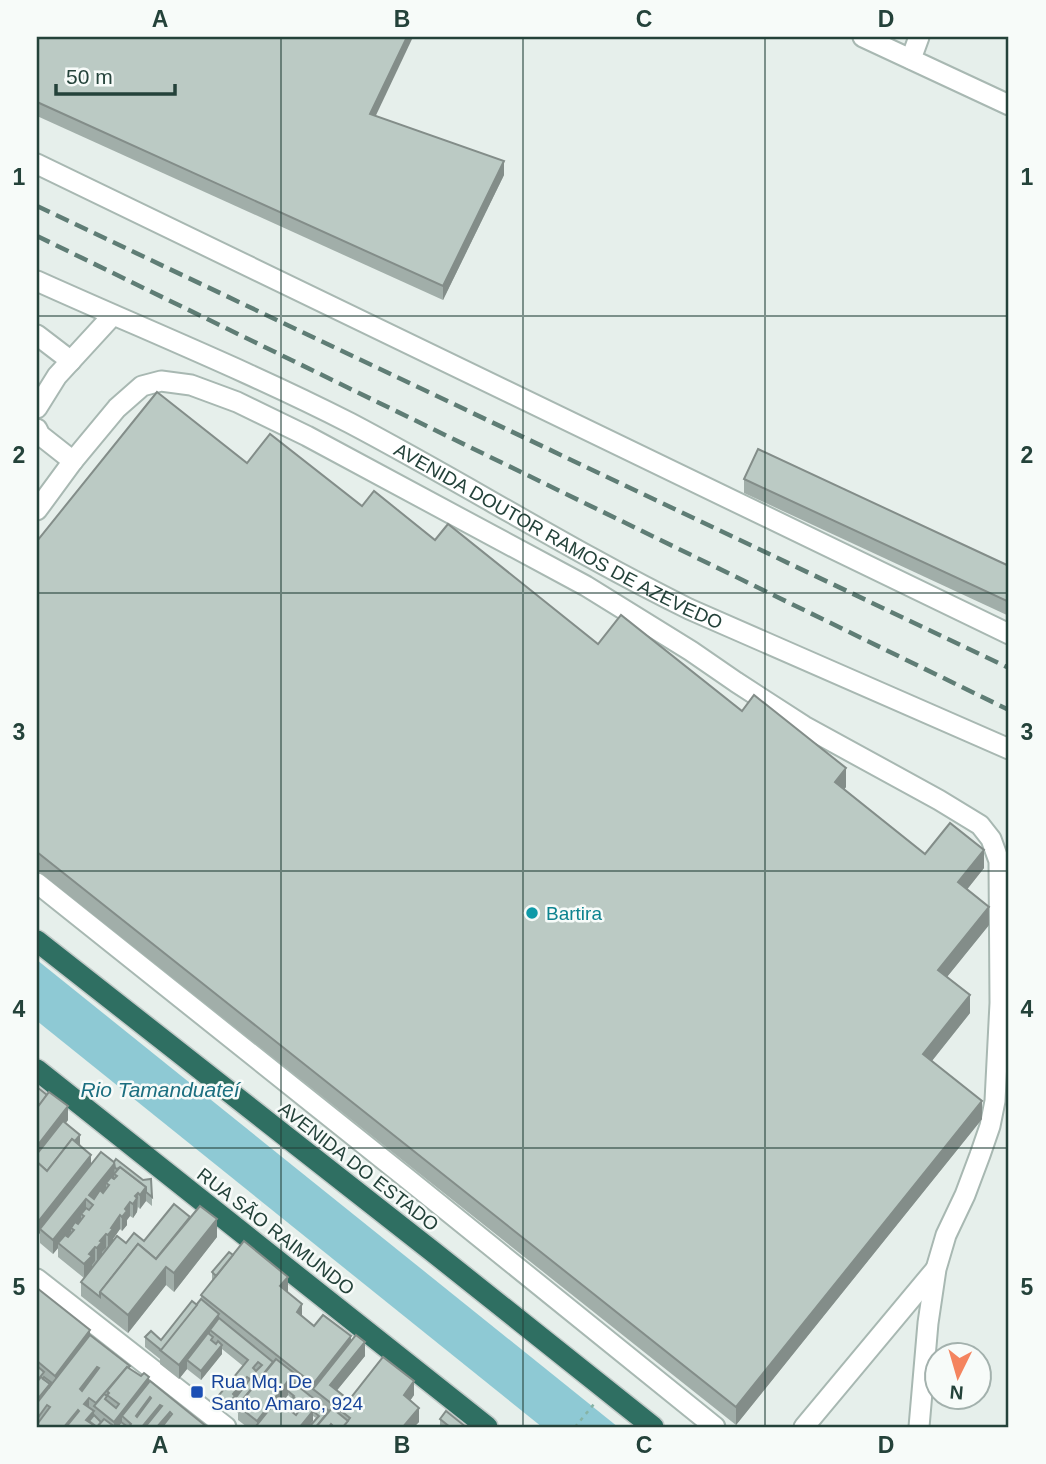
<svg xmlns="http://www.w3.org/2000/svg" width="1046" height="1464" font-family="Arial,sans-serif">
	<rect width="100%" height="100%" fill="#e6efeb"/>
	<path fill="#8ec9d4" d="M37,960L618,1427H542L37,1021Z"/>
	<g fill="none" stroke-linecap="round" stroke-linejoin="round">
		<g stroke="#a8b8b2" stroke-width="23">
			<g id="minor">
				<path d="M863,37L1009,105"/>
				<path d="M911,59L919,37"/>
				<path d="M37,164L1009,634"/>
				<path id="s1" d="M37,281C141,328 248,371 350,423C464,483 573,552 689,609L1009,749"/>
				<path d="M37,335L71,361"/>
				<path d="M37,408L57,376L113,315"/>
				<path d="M37,429L40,435L73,461"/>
				<path d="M37,510L73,461L117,408L142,386L161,381L191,385L237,402L307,436L586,586L691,651L736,682L804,726L939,800L980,825L991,839L999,861L1000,1003L995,1101L990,1126L980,1155L965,1195L946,1235L936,1269L928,1323L919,1427"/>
				<path d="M37,883L409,1180L715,1427"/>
				<path d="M37,1279L226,1427"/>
				<path d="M804,1427L935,1270"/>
			</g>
		</g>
		<g stroke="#c2cac8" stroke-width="24">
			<g id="highway">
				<path d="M37,941L432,1251L653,1427"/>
				<path d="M37,1070L487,1427"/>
			</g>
		</g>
		<path stroke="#86b3a5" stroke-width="2.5" stroke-dasharray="3.5 5" stroke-linecap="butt" d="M575,1427L594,1404"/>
		<use href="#minor" stroke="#fff" stroke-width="19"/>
		<use href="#highway" stroke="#2f6f62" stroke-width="21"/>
		<g stroke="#5f7d75" stroke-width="4.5" stroke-dasharray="14 7" stroke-linecap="butt">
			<path d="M37,206L1009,668"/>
			<path d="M37,236L1009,710"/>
		</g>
	</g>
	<g fill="#a1aea9" fill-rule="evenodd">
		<path d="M37,37L375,116L504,175L443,300L37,116Z"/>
		<path d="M247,463L362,506L435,540L598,644L742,711L846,787L844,790L925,854L984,868L967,889L989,925L947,977L970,1013L932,1061L982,1119L736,1425L37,870V541Z"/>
		<path d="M744,479L1009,566V616L744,493Z"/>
		<path d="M37,1087L68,1120L66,1123L80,1144L91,1165L101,1152L152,1197V1206L146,1201L140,1209L138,1207L137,1212L133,1218L130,1216L127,1220V1225L122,1231L120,1229L113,1239V1242L126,1243L144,1241L217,1237L174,1292L166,1285L128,1333L81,1296V1282L84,1278L58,1257V1248L53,1254L40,1243Z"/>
		<path d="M212,1272L288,1293L302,1316L314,1326L351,1341L365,1356L337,1390L349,1400L414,1395L410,1401L419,1422L414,1427H309L316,1418L313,1416V1421L308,1427H247L238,1420V1413L234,1410V1406L229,1412L219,1405V1395L243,1366L222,1349V1354L201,1380L187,1369L179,1379L160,1364V1359L145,1347V1337L161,1340L201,1299V1295L212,1281ZM288,1395L293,1400V1402L301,1408L296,1415L282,1403Z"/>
		<path d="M37,1288L130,1369L149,1382L207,1427H37Z"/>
		<path d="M440,1419L466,1427H440Z"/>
	</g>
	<g fill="#838d89">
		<path d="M407,37H413L370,128V114Z"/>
		<path d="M504,161V175L443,300V286Z"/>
		<path d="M846,768V787L835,801V782Z"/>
		<path d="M984,850V868L958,901V882Z"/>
		<path d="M989,907V925L938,988V970Z"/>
		<path d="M970,995V1013L923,1072V1054Z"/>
		<path d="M982,1101V1119L736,1425V1407Z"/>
		<path d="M68,1106V1120L37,1160V1146Z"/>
		<path d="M80,1135V1144L47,1185V1175Z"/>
		<path d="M91,1155V1169L40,1229V1233L37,1237V1223Z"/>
		<path d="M115,1163L114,1178L109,1185L106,1183V1188L93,1205L89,1195Z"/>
		<path d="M146,1187V1201L140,1209V1195Z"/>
		<path d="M138,1193L137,1212L133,1218V1204L135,1196Z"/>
		<path d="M86,1199V1213L81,1214V1219L73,1230L71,1228V1232L61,1245L58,1243V1248L53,1254V1240Z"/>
		<path d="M130,1202V1216L127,1220V1225L122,1231V1217L125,1209Z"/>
		<path d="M120,1215V1229L113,1239V1243L108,1249V1235L111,1228Z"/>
		<path d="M217,1219V1237L174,1292V1273Z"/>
		<path d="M106,1234V1248L102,1252V1256L97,1262V1248L100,1241Z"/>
		<path d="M95,1247V1261L92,1265V1270L84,1278V1264L89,1254Z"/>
		<path d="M166,1267V1285L128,1333V1315Z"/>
		<path d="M288,1277V1295L280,1286Z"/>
		<path d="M302,1304V1323L297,1312Z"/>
		<path d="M219,1314V1328L210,1330V1339L187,1360V1369L179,1379V1365Z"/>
		<path d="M90,1330V1344L55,1385V1376Z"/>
		<path d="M351,1336V1355L313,1389V1403V1384Z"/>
		<path d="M365,1342V1356L330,1399V1385Z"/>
		<path d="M222,1345V1354L201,1380V1371Z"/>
		<path d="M97,1367V1376L80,1399V1389Z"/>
		<path d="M294,1373V1387L288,1391V1395L263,1427L257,1425V1421Z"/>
		<path d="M149,1377V1391L122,1416V1426L121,1427H114V1422Z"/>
		<path d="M247,1377V1386L234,1402V1406L229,1412V1403L233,1394Z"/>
		<path d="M414,1381V1395L404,1409V1395Z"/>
		<path d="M89,1398V1407L84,1404Z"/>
		<path d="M160,1405V1414L150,1427H142Z"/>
		<path d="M419,1408V1422L414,1427H403Z"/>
		<path d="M94,1411V1420L91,1423L86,1420Z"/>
		<path d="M313,1411V1421L308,1427H300Z"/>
		<path d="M170,1412V1421L165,1427H157Z"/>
	</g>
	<g fill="#bbcac4" stroke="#838d89" stroke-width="2" fill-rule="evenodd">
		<path d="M37,37H407L370,114L504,161L443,286L37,102Z"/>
		<path d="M157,392L247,463L270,434L362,506L374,491L435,540L448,524L598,644L621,615L742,711L754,695L846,768L835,782L925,854L950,823L984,850L958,882L989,907L938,970L970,995L923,1054L982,1101L736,1407L37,852V541Z"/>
		<path d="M758,449L1009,566V602L744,479Z"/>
		<path d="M37,1087L47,1095L37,1108Z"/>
		<path d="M49,1092L68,1106L37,1146V1108Z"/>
		<path d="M63,1121L80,1135L75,1141L72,1139L47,1171L37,1162V1154Z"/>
		<path d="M72,1139L91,1155L37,1223V1162L47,1171Z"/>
		<path d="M101,1152L115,1163L89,1195L94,1199L100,1190L103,1193L109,1185L106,1183L111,1177L114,1179L117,1176L114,1174L120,1167L146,1187L140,1195L138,1193L135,1196L137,1198L133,1204L130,1202L125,1209L127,1211L122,1217L120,1215L111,1228L113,1229L108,1235L106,1234L100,1241L102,1242L97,1248L95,1247L89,1254L92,1256L84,1264L58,1243L65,1235L68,1237L74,1230L71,1228L75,1222L78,1224L84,1216L81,1214L86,1208L89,1210L93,1205L86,1199L53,1240L40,1229Z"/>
		<path d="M116,1159L143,1180L151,1179L152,1197L146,1192V1187L120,1167L117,1169L115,1168L114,1162Z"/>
		<path d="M174,1204L190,1217L156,1259L138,1244L100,1292V1297L81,1282L117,1236L126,1243L134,1233L144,1241Z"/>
		<path d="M200,1206L217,1219L174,1273L166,1267L128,1315L100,1292L138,1244L156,1259Z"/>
		<path d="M244,1241L288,1277L280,1286L302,1304L297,1312L314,1326L323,1315L351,1336L313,1384L201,1295Z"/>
		<path d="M229,1252L233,1255L216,1276L212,1272Z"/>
		<path d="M37,1288L90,1330L55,1376L37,1361Z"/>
		<path d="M201,1299L219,1314L179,1365L160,1350Z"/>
		<path d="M192,1301L197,1305L161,1350L145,1337L151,1331L161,1340Z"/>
		<path d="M219,1318L273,1362L239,1404L234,1400L250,1379L247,1377L233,1394L235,1396L229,1403L219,1395L248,1360L210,1330ZM258,1362L262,1365L256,1371L253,1368Z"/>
		<path d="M208,1333L213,1337L211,1340L216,1344L218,1341L222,1345L201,1371L187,1360Z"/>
		<path d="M90,1335L130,1366L128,1368L127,1367L96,1403L89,1398L84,1404L94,1411L86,1420L95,1426L94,1427H66L79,1411L78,1410L64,1427H65H37V1422L38,1423L50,1407L47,1405L37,1419V1403ZM97,1367L99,1368L82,1391L80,1389Z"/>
		<path d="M356,1335L365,1342L330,1385L349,1400L383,1357L414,1381L404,1395L419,1408L403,1427H343L350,1418L313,1389Z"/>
		<path d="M276,1359L294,1373L257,1421L238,1406Z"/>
		<path d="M37,1366L44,1372L37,1381Z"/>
		<path d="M127,1367L141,1376L144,1373L149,1377L114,1422L94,1406L104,1394L107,1396L105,1399L116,1408L119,1404L107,1395L109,1393L107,1391Z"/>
		<path d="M41,1377L50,1384L37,1400V1382Z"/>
		<path d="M44,1377L52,1383L50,1386V1384L43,1379Z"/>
		<path d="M150,1381L207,1427H162L172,1414L170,1412L157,1427H145L162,1406L160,1405L142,1427H129L131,1424L122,1416ZM150,1397L151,1398L137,1417L136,1416Z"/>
		<path d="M294,1383L329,1411L316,1427H309L319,1416L302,1402L301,1403L293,1397L294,1396L288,1391Z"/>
		<path d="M277,1400L296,1415L304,1404L313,1411L300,1427H259L257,1425Z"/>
		<path d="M332,1408L348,1421L343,1427H331L332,1425L331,1424L329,1427H316Z"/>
		<path d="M446,1411L466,1427H450L440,1419Z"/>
		<path d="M94,1415L101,1422L97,1427L89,1421Z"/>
		<path d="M104,1419L115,1427H97Z"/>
		<path d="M121,1422L128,1427H117Z"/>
	</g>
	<path fill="none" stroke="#24423a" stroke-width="2" stroke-opacity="0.55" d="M281,37V1427M523,37V1427M765,37V1427M37,316H1009M37,593H1009M37,871H1009M37,1148H1009"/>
	<circle fill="#0f9aa8" stroke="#f7fbf9" stroke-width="2.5" cx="532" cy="913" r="7"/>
	<rect fill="#1a4fb4" stroke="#f7fbf9" stroke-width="2.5" x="190" y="1385" width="14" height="14" rx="3.5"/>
	<g text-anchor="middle" stroke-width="5" stroke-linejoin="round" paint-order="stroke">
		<g font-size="19" fill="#24423a" stroke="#f7fbf9">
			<text dy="7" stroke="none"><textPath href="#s1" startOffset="581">AVENIDA DOUTOR RAMOS DE AZEVEDO</textPath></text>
			<text transform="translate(359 1166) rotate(38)" y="7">AVENIDA DO ESTADO</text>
			<text transform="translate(276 1231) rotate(38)" y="7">RUA SÃO RAIMUNDO</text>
		</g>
		<g font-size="19" fill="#0d838f" stroke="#f7fbf9" text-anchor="start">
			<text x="546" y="920">Bartira</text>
		</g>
		<g font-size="19" fill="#164399" stroke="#f7fbf9" text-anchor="start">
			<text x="211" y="1388">Rua Mq. De<tspan x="211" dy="22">Santo Amaro, 924</tspan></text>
		</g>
		<g font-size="21" font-style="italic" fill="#1c6f80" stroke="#f7fbf9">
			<text x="160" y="1097">Rio Tamanduateí</text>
		</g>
	</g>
	<rect width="1046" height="1464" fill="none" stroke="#f7fbf9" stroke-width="77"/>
	<g transform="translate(958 1376) rotate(185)"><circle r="33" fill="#f7fbf9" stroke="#a3b1ad" stroke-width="2"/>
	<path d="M0-5L12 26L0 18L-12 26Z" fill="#f4845f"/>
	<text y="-10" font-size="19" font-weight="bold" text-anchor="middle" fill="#24423a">N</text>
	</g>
	<path d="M56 84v10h119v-10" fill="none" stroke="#24423a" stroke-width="3.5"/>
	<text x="66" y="84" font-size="21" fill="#24423a" stroke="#f7fbf9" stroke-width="5" paint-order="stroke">50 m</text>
	<rect x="38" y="38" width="969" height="1388" fill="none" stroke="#24423a" stroke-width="2.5"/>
	<g font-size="23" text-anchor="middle" font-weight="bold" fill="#24423a">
		<text x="160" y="27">A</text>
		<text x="402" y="27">B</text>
		<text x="644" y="27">C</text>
		<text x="886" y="27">D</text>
		<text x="19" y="185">1</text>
		<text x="1027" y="185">1</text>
		<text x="19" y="463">2</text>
		<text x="1027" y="463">2</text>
		<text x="19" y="740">3</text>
		<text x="1027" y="740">3</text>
		<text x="19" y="1017">4</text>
		<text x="1027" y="1017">4</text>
		<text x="19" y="1295">5</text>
		<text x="1027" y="1295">5</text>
		<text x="160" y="1453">A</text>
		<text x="402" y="1453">B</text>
		<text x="644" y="1453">C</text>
		<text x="886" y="1453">D</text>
	</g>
</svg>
